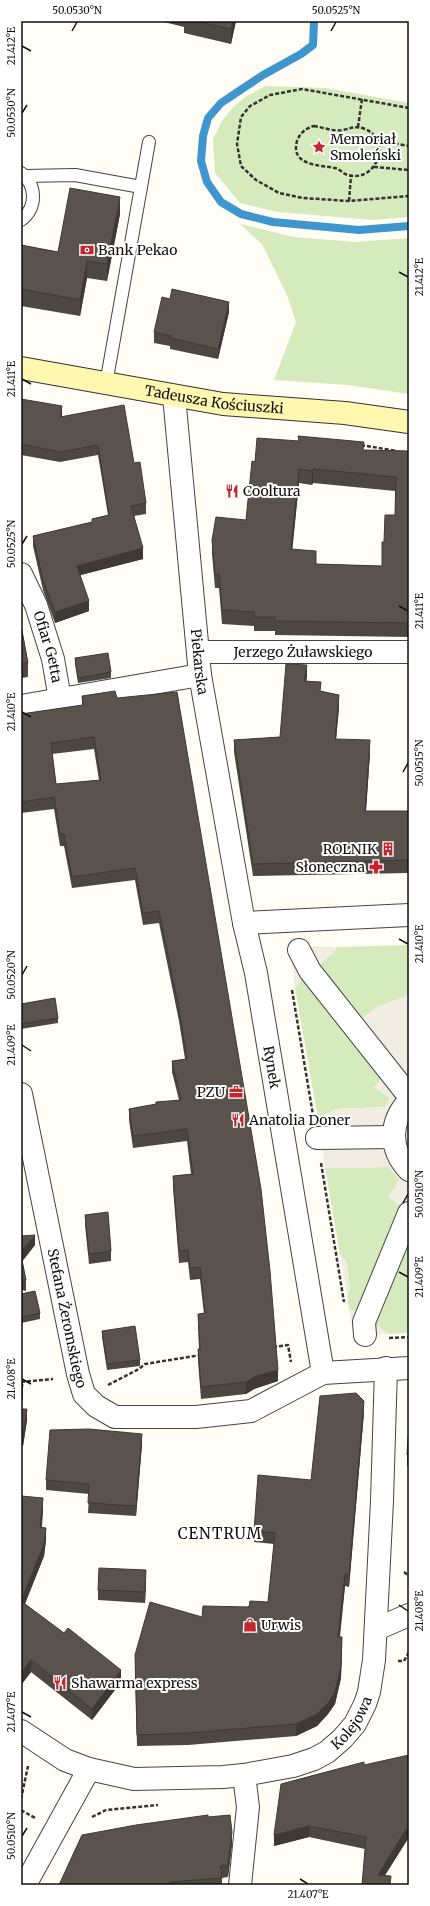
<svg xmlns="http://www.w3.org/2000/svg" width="430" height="1906" font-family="Merriweather,serif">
	<rect width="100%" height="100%" fill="#fffdf5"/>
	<g fill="#d5ebbd">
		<path d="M265,86L326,88L409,103V217L373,220L278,212L240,203L215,173L213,139L222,121L233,107L244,98Z"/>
		<path d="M240,224L294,237L355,242L409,238V394L348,385L274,380L296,322L287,295L262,244Z"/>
		<path d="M409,945V995L378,1007L358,1021L316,967L333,953L337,947Z"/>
		<path d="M305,975L323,998L319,1002L326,1009L329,1006L385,1075L379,1081L390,1099L385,1107L336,1109L318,1119L295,988Z"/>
		<path d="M388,1167L400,1180L395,1202L403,1207L360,1312L349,1309L347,1295L350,1289L346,1260L340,1255L325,1168Z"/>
		<path d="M409,1233V1333L389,1334L372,1323Z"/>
	</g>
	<g fill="#f1ede2">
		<path d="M316,946L337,947L333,953L316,967L358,1021L378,1007L409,995V1233L385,1293L388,1294L384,1303L381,1302L372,1322L389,1334L361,1335L355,1333L352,1327L349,1309L360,1312L403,1207L388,1197L399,1180L388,1167L325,1168L318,1119L336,1109L385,1107L390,1099L374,1087L384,1075L329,1006L326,1009L319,1001L323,998L305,976L295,988L292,964L293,959L307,947Z"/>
		<path d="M340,1255L346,1260L350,1290L347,1295Z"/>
	</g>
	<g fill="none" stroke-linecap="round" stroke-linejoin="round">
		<path stroke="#3f96cf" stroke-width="8" d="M314,21L313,45L301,54L263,75L221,103L208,118L203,136L201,161L207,182L221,202L241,214L273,222L359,230L409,226"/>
		<g stroke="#444" stroke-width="14">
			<g id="lane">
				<path d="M21,173C37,185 37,208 21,220"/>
				<path d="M25,176L75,175L141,187"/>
				<path d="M106,384L149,142"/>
			</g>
		</g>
		<g stroke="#444" stroke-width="24">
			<g id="street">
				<path id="s1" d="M174,396L200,675L244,923L256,973L323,1373"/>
				<path id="s2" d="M21,574L36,605L53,659L60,699"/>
				<path id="s3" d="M198,652H409"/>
				<path d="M21,706L200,675"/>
				<path d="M244,923L409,915"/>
				<path d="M299,950L310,971L409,1096"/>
				<path id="s4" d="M21,1094L78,1374L84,1394L96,1406L115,1417H196L251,1411L323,1373L409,1368"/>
				<path d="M409,1101C389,1122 389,1149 409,1170"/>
				<path d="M317,1138L393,1137"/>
				<path d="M365,1335L364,1322L409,1213"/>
				<path d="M376,1629L409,1615"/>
				<path id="s5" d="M21,1731L65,1760L89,1769L134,1779L223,1777L244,1775L293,1766L314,1759L327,1752L342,1739L355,1724L365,1704L369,1692L374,1660L382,1501L386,1368"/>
				<path d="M25,1885L89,1769"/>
				<path d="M240,1885L248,1807L244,1775"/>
			</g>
		</g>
		<g stroke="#333" stroke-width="24">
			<g id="secondary">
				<path id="s6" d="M21,368L223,404L345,413L409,422"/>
			</g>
		</g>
		<g stroke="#333" stroke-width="2.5" stroke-dasharray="4 2" stroke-linecap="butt">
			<path d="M409,108L302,89L270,95L250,106L241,117L237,144L241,166L256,180L279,193L303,198L349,201L409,196"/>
			<path d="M314,126C322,127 334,132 342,130C350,129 355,125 365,129C392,140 377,183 348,175C343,174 340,169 335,168C320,165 290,166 297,141C300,133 306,128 314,126Z"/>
			<path d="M358,127L362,99"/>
			<path d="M377,140L409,146"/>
			<path d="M374,167L409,170"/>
			<path d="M349,201L351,176"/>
			<path d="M361,445L397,451"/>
			<path d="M292,990L313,1115"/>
			<path d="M321,1163L344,1302"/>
			<path d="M389,1338L409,1337"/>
			<path d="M273,1347L288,1345L291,1362"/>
			<path d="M21,1382L53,1379"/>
			<path d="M108,1385L139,1369L145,1364L201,1355"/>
			<path d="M404,1572L409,1576"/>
			<path d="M398,1661H404L409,1652"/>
			<path d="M21,1799L28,1766"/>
			<path d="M21,1810L35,1818"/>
			<path d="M92,1817L106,1810L158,1805"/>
		</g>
		<use href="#lane" stroke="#fff" stroke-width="12"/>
		<use href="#street" stroke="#fff" stroke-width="22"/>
		<use href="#secondary" stroke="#fff6b0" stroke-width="22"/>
	</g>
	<g fill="#4d4742" fill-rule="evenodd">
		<path d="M160,21H236L231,44L184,33V27Z"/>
		<path d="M120,214L107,281L87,278L80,316L21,306V245L58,252Z"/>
		<path d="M229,312L218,359L170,349V346L154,343V332Z"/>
		<path d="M21,399L62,416L134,463L146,503V514L134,516L143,559L80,575L89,611L55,623L43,590L33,546V536L92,522V519L108,515L98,455L60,462L21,455Z"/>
		<path d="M364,450L409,451V637L275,635V631H254V626L222,624L219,588H215L212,554V540L246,520L255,462ZM299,483L312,485L313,483L395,491V515L384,542L382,566L316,564L292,549Z"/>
		<path d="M21,625L28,663V677L21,678Z"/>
		<path d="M75,658L111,672V678L78,683L75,664Z"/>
		<path d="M307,677L306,681L321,691L339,707L336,739L370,753L366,811H409V873L253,876L234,752V740L280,737Z"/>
		<path d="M82,696L117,698L278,1381L254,1389L246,1394L201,1399L198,1361V1349H199L198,1326V1314H204L200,1279L190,1280L188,1262L179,1263L173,1188V1176L191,1174L187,1141L133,1148L129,1120V1109L179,1100L172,1072V1061L185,1059L179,1021L159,923L143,925L135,880L72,888L64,846H60L54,809L21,813V714L82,705ZM94,749L99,780L56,784L52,754Z"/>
		<path d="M21,1004L58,1018V1023L21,1029Z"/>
		<path d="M85,1215L111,1251V1261L89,1264L85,1225Z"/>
		<path d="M21,1236L35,1245L22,1261L26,1280V1291L21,1290Z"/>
		<path d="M21,1294L40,1313V1319L21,1323Z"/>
		<path d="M102,1331L140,1360V1366L107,1370L102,1337Z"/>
		<path d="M21,1384L23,1395L21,1409L27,1420L23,1446H21Z"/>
		<path d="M364,1412L349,1587L345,1586L340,1637L342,1649L341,1678L335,1704L328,1714L317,1726L296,1736L188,1745L137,1746L135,1666L202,1617L268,1602L274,1544L254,1542V1531L311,1480Z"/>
		<path d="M409,1425V1466H407V1455Z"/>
		<path d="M142,1444L136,1516L88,1513L89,1494L46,1490V1480Z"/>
		<path d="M21,1496L43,1510L42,1527L46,1540L44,1556L25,1604L121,1682L92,1720L31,1672L21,1685Z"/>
		<path d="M146,1581L145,1603L98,1600V1590Z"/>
		<path d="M364,1765L409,1837L385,1875L391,1885L365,1849L309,1837L274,1846Z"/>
		<path d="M232,1844L228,1877L222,1878V1885H59Z"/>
	</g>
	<g fill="#3f3936">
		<path d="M233,21H236L231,44V29Z"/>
		<path d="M120,197V214L107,281V264Z"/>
		<path d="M87,261V278L80,316V300Z"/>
		<path d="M229,302V312L218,359V349Z"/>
		<path d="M62,406V417H60Z"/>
		<path d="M299,469V483L291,563V549Z"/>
		<path d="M313,469V483L312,485V471Z"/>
		<path d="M143,548V559L77,576V566Z"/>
		<path d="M89,601V611L55,623V612Z"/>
		<path d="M307,665V677L304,694V681Z"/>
		<path d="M339,695V707L335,752V739Z"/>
		<path d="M370,740V753L365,824V811Z"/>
		<path d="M35,1235V1245L21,1263V1252Z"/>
		<path d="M278,1370V1381L254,1389L246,1394V1382L254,1377Z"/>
		<path d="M23,1384V1395L21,1410V1399Z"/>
		<path d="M364,1401V1412L349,1587V1575Z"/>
		<path d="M27,1409V1420L23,1446V1435Z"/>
		<path d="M142,1434V1444L136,1516V1506Z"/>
		<path d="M43,1498V1510L40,1539V1527Z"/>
		<path d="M46,1528V1540L44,1556L21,1613V1601Z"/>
		<path d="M146,1570V1581L145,1603V1592Z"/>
		<path d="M345,1574V1586L338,1649V1637Z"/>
		<path d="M342,1637L341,1678L335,1704L328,1714L317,1726L296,1736V1724Z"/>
		<path d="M31,1660V1672L21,1685V1673Z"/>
		<path d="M121,1670V1682L92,1720V1709Z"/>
		<path d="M409,1825V1837L379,1885L378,1875Z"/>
		<path d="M309,1826V1837L274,1846V1835Z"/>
		<path d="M232,1832V1844L228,1877V1865Z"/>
	</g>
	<g fill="#5a524d" stroke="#3f3936" fill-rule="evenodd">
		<path d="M195,21H233L231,29Z"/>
		<path d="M70,188L120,197L107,264L87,261L80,300L21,289V245L58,252Z"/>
		<path d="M172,289L229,302L218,349L170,338L171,336L154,332L162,297L170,299Z"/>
		<path d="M21,399L62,406L60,417L124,405L134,463L140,462L146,503L131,506L143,548L77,566L89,601L55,612L43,580L33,536L92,522V519L109,515L98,445L60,452L21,444Z"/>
		<path d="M298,436L364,442L363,450L409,451V623L275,621V617H254V612L222,610L219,574H215L212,540L216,517L246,520L252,461L255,462L257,438L299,441ZM299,469L312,471L313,469L396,477L395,515H385L384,542H382V566L316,564V551L291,549Z"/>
		<path d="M21,625L28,663L21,664Z"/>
		<path d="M108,653L111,672L78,678L75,658Z"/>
		<path d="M286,664L307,665L304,681L321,682L320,691L339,695L335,739L370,740L365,811H409V860L253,864L234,740L280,737Z"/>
		<path d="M115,691L117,698L177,692L261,1189L270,1271L278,1370L254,1377L246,1382L201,1387L198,1349H200L198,1314L205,1313L200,1267L190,1268L188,1250L179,1251L173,1176L193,1174L187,1129L133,1136L129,1109L156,1104V1102L181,1100L172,1061L187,1059L179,1009L159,911L143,913L135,868L72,877L64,834H60L54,797L21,802V714L83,705L82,696ZM94,737L101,780L56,784L51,743Z"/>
		<path d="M55,998L58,1018L21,1024V1004Z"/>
		<path d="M108,1212L111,1251L89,1254L85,1215Z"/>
		<path d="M35,1235L21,1252V1236Z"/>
		<path d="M21,1255L26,1280H21Z"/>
		<path d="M35,1291L40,1313L21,1317V1294Z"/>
		<path d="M135,1326L140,1360L107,1364L102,1331Z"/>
		<path d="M21,1384H23L21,1399Z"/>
		<path d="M356,1393L364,1401L349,1575L345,1574L338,1637H342L341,1666L335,1692L328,1703L317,1714L296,1724L188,1733L137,1735L135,1655L150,1602L202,1617L203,1606L249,1607L250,1601L268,1602L275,1533L254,1531L258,1475L311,1480L320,1396Z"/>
		<path d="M21,1409H27L23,1435H21Z"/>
		<path d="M409,1425V1455H407Z"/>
		<path d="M89,1429L142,1434L136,1506L88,1503L89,1484L46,1480L50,1430Z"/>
		<path d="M21,1496L43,1498L40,1527L46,1528L44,1544L21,1601L64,1633L68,1628L121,1670L92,1709L31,1660L21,1673V1537L22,1536H21Z"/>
		<path d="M99,1568L146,1570L145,1592L98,1590Z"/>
		<path d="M409,1755V1825L378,1875L391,1876L390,1885H362L366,1837L309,1826L274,1835L281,1784L364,1762V1765Z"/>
		<path d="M208,1815V1817L230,1815L232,1832L228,1865L221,1866L222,1878L170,1882V1885H59L82,1835L136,1825Z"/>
	</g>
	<path fill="none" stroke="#111" stroke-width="1.5" d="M72,31L77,22M331,31L336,22M22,46L31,51M22,113L27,105M399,272L408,277M22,379L31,384M22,544L27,536M399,606L408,611M22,712L31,717M403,772L408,763M399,939L408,944M22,975L27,966M22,1045L31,1051M403,1203L408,1194M399,1272L408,1277M22,1379L31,1384M399,1605L408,1611M22,1712L31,1717M22,1836L27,1828M300,1879L308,1884"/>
	<defs>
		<g id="sight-bare" transform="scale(1.08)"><path d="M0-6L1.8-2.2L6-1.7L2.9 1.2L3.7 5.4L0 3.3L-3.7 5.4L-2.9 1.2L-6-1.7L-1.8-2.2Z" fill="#c4262e" stroke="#fff" stroke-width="2.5" paint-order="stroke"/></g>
		<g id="bank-bare" transform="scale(1.08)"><path d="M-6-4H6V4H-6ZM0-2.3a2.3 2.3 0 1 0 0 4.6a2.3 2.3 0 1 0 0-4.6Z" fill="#c4262e" stroke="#fff" stroke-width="2.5" paint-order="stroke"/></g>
		<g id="restaurant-bare" transform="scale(1.08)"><path d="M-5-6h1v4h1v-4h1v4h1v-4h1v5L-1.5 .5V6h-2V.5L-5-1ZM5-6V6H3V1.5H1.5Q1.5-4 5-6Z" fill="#c4262e" stroke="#fff" stroke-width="2.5" paint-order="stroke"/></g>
		<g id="building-bare" transform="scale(1.08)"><path d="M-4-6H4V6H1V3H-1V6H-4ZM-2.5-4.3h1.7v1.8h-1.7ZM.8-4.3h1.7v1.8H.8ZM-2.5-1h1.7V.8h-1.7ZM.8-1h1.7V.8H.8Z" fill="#c4262e" stroke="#fff" stroke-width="2.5" paint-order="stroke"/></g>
		<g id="pharmacy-bare" transform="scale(1.08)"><path d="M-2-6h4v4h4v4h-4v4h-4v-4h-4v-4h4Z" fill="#c4262e" stroke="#fff" stroke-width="2.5" paint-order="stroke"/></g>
		<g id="office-bare" transform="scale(1.08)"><path d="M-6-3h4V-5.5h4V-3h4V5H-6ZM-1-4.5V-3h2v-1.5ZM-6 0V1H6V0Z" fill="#c4262e" stroke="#fff" stroke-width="2.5" paint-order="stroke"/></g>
		<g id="shop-bare" transform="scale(1.08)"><path d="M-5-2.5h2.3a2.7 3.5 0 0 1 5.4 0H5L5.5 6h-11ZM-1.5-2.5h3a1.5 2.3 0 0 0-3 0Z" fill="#c4262e" stroke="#fff" stroke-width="2.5" paint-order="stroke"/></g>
	</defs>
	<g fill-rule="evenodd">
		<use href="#sight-bare" x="319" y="147"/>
		<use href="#bank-bare" x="87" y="250"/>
		<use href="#restaurant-bare" x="232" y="491"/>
		<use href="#building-bare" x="388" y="849"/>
		<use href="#pharmacy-bare" x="376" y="867"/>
		<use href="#office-bare" x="236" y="1092"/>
		<use href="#restaurant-bare" x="238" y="1120"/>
		<use href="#shop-bare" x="250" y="1625"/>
		<use href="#restaurant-bare" x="60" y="1683"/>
	</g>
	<g text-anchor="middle" stroke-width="4" stroke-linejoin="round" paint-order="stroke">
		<g font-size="14" fill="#111" stroke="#fff" text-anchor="start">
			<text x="330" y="144">Memoriał<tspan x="330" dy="16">Smoleński</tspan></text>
			<text x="98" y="255">Bank Pekao</text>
			<text x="243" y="496">Cooltura</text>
			<text x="377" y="854" text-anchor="end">ROLNIK</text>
			<text x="365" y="872" text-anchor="end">Słoneczna</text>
			<text x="225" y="1097" text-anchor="end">PZU</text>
			<text x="249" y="1125">Anatolia Doner</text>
			<text x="261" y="1630">Urwis</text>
			<text x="71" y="1688">Shawarma express</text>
		</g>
		<g font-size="14" fill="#111" stroke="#fff">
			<text dy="5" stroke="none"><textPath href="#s6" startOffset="196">Tadeusza Kościuszki</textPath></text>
			<text dy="5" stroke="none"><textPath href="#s2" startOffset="78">Ofiar Getta</textPath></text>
			<text dy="5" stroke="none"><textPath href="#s3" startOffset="105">Jerzego Żuławskiego</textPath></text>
			<text dy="5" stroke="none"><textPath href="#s1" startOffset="267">Piekarska</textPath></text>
			<text dy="5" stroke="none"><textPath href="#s1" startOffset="679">Rynek</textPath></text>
			<text dy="5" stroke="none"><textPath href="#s4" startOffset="229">Stefana Żeromskiego</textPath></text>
			<text dy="5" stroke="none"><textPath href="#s5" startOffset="360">Kolejowa</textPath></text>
		</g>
		<g font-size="15" letter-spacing="1" fill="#111" stroke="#fff">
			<text x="220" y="1539">CENTRUM</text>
		</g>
	</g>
	<rect width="430" height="1906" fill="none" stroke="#ffffff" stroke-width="44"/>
	<rect x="22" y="22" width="386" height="1862" fill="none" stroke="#111" stroke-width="1.5"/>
	<g font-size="10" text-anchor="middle" fill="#111">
		<text x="77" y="14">50.0530°N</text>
		<text x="336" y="14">50.0525°N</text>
		<text transform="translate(11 46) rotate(-90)" y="4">21.412°E</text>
		<text transform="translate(11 113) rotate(-90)" y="4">50.0530°N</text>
		<text transform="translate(419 277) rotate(-90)" y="4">21.412°E</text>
		<text transform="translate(11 379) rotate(-90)" y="4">21.411°E</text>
		<text transform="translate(11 544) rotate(-90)" y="4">50.0525°N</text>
		<text transform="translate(419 611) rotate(-90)" y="4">21.411°E</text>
		<text transform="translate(11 712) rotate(-90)" y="4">21.410°E</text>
		<text transform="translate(419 763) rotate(-90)" y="4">50.0515°N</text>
		<text transform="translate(419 944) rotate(-90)" y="4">21.410°E</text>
		<text transform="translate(11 975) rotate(-90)" y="4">50.0520°N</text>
		<text transform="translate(11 1045) rotate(-90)" y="4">21.409°E</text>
		<text transform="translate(419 1194) rotate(-90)" y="4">50.0510°N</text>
		<text transform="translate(419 1277) rotate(-90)" y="4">21.409°E</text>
		<text transform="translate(11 1379) rotate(-90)" y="4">21.408°E</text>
		<text transform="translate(419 1611) rotate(-90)" y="4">21.408°E</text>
		<text transform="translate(11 1712) rotate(-90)" y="4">21.407°E</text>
		<text transform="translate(11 1836) rotate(-90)" y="4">50.0510°N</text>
		<text x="308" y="1898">21.407°E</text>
	</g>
</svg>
